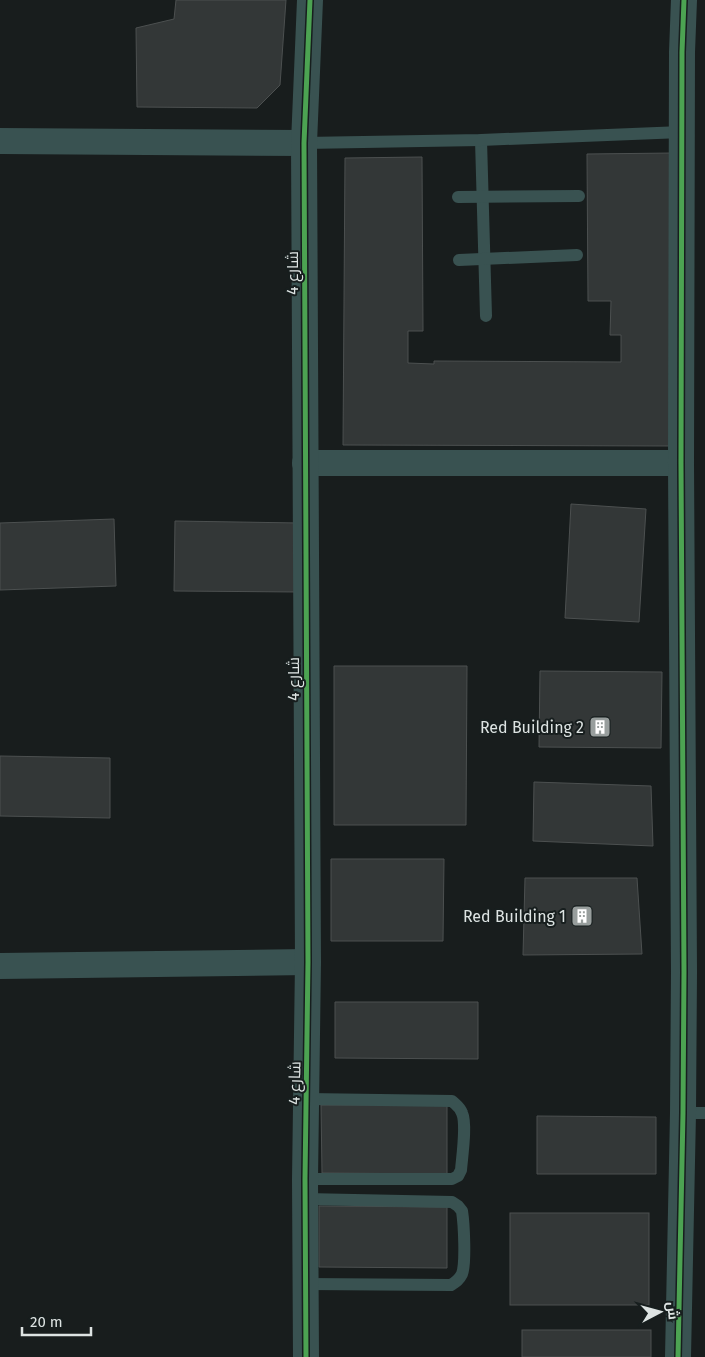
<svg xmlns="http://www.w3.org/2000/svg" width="705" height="1357" font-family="'Fira Sans',Cairo,sans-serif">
	<rect width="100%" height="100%" fill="#181d1d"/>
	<g fill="#333737" stroke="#4c5050">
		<path d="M176,0H286L280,85L257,108L137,107L136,28L174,19Z"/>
		<path d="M673,153V446L343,445L345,158L422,157L423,331H408V363L434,364V361L621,362V335H610L611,301H588L587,154Z"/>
		<path d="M571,504L646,509L639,622L565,618Z"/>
		<path d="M114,519L116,586L0,590V523Z"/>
		<path d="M175,521L299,523L298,592L174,591Z"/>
		<path d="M334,666H467L466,825H334Z"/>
		<path d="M540,671L662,672L661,748L539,747Z"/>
		<path d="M0,756L110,758V818L0,816Z"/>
		<path d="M534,782L651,786L653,846L533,841Z"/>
		<path d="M331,859H444L443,941H331Z"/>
		<path d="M525,878H637L642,954L523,955Z"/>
		<path d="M335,1002H478V1059L335,1058Z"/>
		<path d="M321,1105H447V1174L322,1173Z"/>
		<path d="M537,1116L656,1117V1174H537Z"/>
		<path d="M319,1206L447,1207V1268L319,1267Z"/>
		<rect x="510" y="1213" width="139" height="92"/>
		<rect x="522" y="1330" width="129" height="27"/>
	</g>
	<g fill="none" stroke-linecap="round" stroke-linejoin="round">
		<g stroke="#395251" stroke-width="12">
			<path d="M481,140L486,316"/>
			<path d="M304,143L481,140L682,132"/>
			<path d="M458,197L579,196"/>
			<path d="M459,260L577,255"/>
			<path d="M683,1113H705"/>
			<path d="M305,1179H452L458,1176L461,1170C462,1157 467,1124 462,1113C460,1107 456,1105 452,1101L307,1099"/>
			<path d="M305,1199L452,1202L458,1206L462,1211C464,1224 466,1263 462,1274C459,1280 456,1282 451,1285L306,1284"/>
		</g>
		<g stroke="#395251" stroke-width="26">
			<path d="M0,141L304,143"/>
			<path d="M305,463H681"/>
			<path d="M0,966L308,962"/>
			<path d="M306,1357L305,1179L308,962L304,143L310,0"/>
			<path d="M678,1357L683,1113L684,972L681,463L682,52L684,0"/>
		</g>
		<g stroke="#171e1e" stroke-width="8">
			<g id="cycleway">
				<path d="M306,1357L305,1179L308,962L304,143L310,0"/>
				<path d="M678,1357L683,1113L684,972L681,463L682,52L684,0"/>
			</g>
		</g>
		<use href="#cycleway" stroke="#4ca352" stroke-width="5"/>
	</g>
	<defs>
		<g id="building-square" transform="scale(1.125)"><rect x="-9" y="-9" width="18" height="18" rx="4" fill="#989e9d" stroke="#171e1e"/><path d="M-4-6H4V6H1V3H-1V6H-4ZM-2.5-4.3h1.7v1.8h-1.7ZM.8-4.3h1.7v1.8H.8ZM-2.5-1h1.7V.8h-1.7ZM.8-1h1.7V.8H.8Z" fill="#fff"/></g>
	</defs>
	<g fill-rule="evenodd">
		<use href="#building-square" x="600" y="727"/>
		<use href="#building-square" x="582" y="916"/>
	</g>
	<g text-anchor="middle" stroke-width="4" stroke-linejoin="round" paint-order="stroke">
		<g font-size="16" fill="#dde3e2" stroke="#171e1e">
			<text transform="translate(292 273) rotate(-90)" y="6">شارع 4</text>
			<text transform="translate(293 679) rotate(-90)" y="6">شارع 4</text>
			<text transform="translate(294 1083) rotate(-89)" y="6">شارع 4</text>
		</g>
		<g font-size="16" fill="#dde3e2" stroke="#171e1e" text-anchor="end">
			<text x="584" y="733">Red Building 2</text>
			<text x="566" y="922">Red Building 1</text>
		</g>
	</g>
	<g transform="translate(660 1312) rotate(84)" stroke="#171e1e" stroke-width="4" paint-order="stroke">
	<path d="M0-4L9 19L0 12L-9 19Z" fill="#dde3e2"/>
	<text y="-8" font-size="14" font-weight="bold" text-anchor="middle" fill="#dde3e2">ش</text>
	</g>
	<path d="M22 1327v8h69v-8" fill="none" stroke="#dde3e2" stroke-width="2.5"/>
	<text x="30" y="1327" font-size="15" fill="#dde3e2" stroke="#171e1e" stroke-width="4" paint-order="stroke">20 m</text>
</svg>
